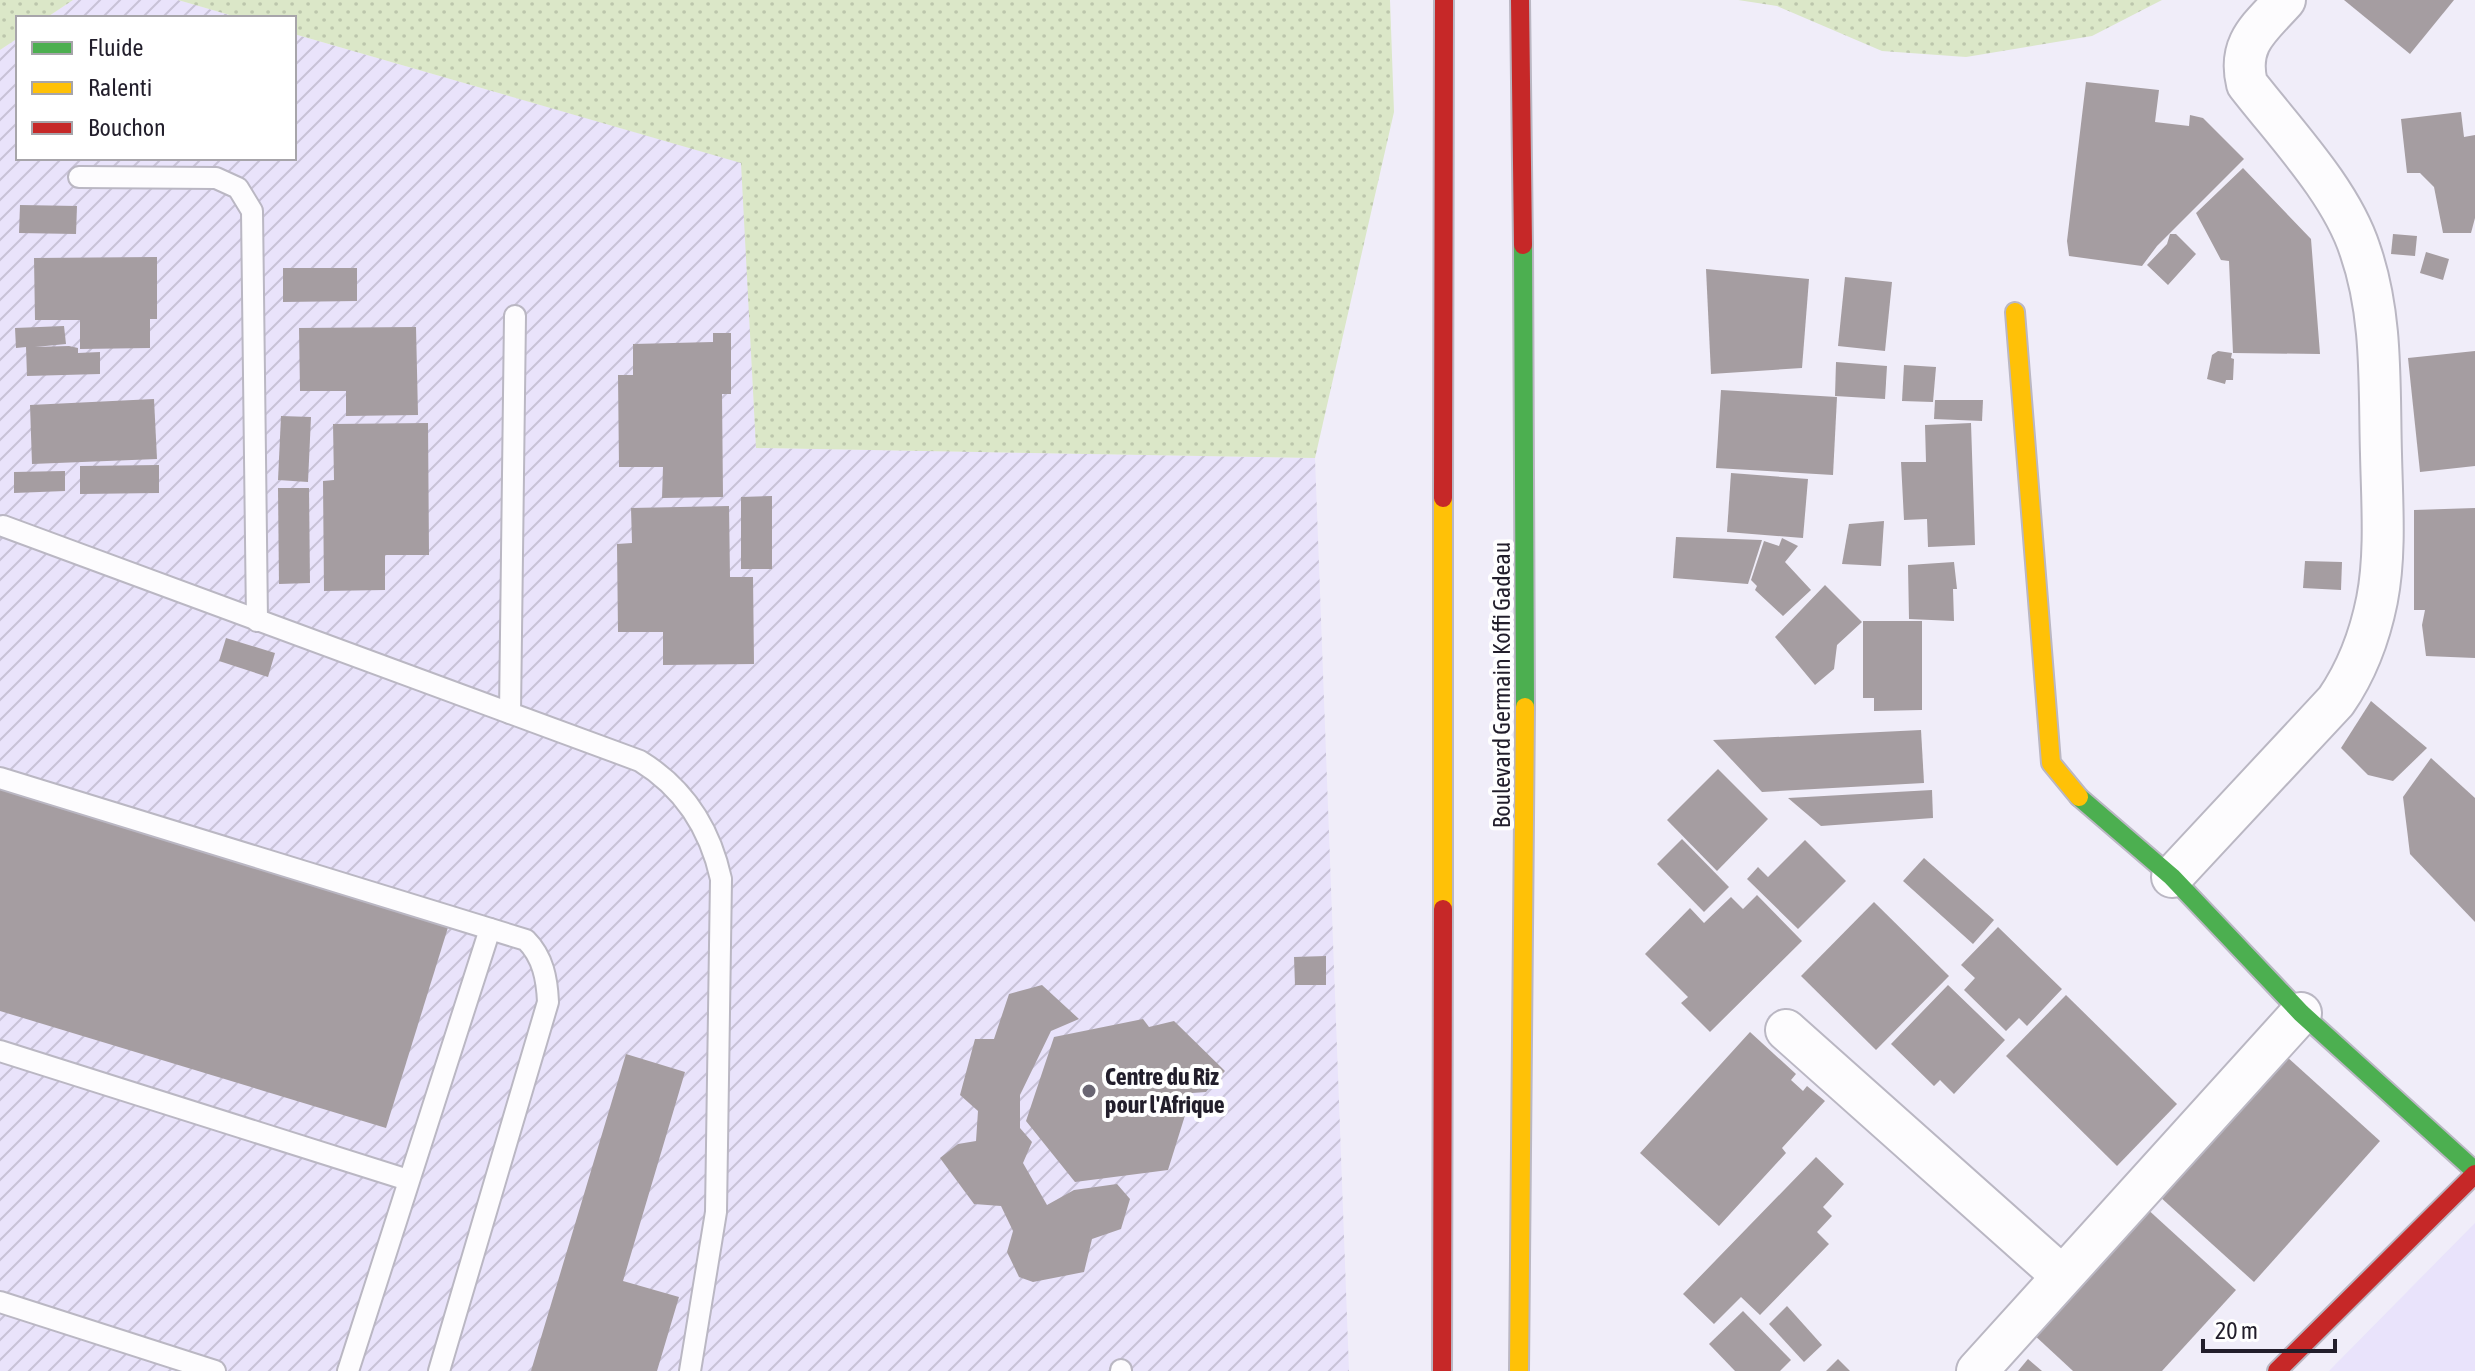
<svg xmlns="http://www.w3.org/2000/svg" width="2475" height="1371" font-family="'Asap Condensed',sans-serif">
	<defs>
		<pattern id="industrial-furrows" width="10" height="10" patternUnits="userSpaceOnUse" patternTransform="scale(2)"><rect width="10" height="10" fill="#e9e3fb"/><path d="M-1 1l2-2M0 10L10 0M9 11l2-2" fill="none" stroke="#c8c2d7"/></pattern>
		<pattern id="grass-dots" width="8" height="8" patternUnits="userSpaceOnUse" patternTransform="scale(2)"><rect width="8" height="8" fill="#dbe7c8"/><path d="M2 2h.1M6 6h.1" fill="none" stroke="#bcc6ac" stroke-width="1.8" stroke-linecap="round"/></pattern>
	</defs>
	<rect width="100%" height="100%" fill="#f0edf9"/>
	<path fill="#e9e3fb" d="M2475,1223V1371H2329Z"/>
	<g fill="url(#industrial-furrows)">
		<path d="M73,0H178L240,18H46Z"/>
		<path d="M294,34L742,163L756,448L1315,458L1349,1371H0V50L18,38V158H294Z"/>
	</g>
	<g fill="url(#grass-dots)">
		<path d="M0,0H73L46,18H18V38L0,50Z"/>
		<path d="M178,0H1390L1394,112L1315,458L756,448L741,163L294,34V18H240Z"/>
		<path d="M1738,0H2162L2092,36L1966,57L1882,51L1777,6Z"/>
	</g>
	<g fill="#a59da1">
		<path d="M2344,0H2454L2410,54Z"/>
		<path d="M2086,82L2159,90L2155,122L2189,126L2190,115L2203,118L2244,159L2157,246L2142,266L2069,256L2067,241Z"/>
		<path d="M2461,112L2464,137L2475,135V218L2471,233H2443L2434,187L2420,173H2407L2401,119Z"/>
		<path d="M2243,168L2311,239L2320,354L2233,353L2229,261L2221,260L2196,213Z"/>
		<path d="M20,205L77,206L76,234L19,233Z"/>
		<path d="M2170,234H2176L2196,254L2168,285L2147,265L2167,244Z"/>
		<path d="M2393,234L2417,236L2415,256L2391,254Z"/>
		<path d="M2426,252L2449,259L2443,280L2420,273Z"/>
		<path d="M157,257V319H150V348L80,349V320H35L34,258Z"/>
		<path d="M283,268H357V301L283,302Z"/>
		<path d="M1706,269L1809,279L1802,368L1711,374Z"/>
		<path d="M1845,277L1892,282L1885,351L1838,346Z"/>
		<path d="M64,326L66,344L35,347L69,346L78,348V353L100,352V374L27,376L26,347L16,348L15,328Z"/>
		<path d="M416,327L418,415L346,416V391H300L299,328Z"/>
		<path d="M713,333H731V394H722L723,497L662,498L663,467H619L618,375H633V344L713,342Z"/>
		<path d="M2218,351L2232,353L2231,358L2234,359L2233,380H2226L2225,384L2207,379L2212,355Z"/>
		<path d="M2475,351V466L2420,472L2408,358Z"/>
		<path d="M1836,362L1887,366L1885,399L1835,396Z"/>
		<path d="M1904,365L1936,367L1933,402L1902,401Z"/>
		<path d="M1721,390L1837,397L1833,475L1716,468Z"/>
		<path d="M154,399L157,459L32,464L30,405Z"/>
		<path d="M1935,400H1983L1982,421L1934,419Z"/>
		<path d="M281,416L311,417L308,482L278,480Z"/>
		<path d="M428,423L429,555H385V590L324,591L323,481L334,480L333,424Z"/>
		<path d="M1971,423L1975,545L1928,547L1927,519L1904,520L1901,462H1926L1925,425Z"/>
		<path d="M159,465V493L80,494V466Z"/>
		<path d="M65,471V491L14,493V472Z"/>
		<path d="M1731,473L1808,479L1803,538L1727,532Z"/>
		<path d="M278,488H309L310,583L279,584Z"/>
		<path d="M772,496V569H741V497Z"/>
		<path d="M729,506L730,577H753L754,664L663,665V632H618L617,544L632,543L631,508Z"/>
		<path d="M2475,508V658L2426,656L2422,625L2425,610H2414V510Z"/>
		<path d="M1884,521L1881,566L1842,564L1849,524Z"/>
		<path d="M1676,537L1762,540L1748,584L1673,578Z"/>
		<path d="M1782,538L1798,546L1785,562L1811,590L1783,616L1755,590L1757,586L1751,580L1764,541L1779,546Z"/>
		<path d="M2305,561L2342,562L2341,590L2303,588Z"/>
		<path d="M1954,562L1957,589H1953L1954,621L1909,619L1908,565Z"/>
		<path d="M1825,585L1862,622L1837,645L1834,669L1815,685L1775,637Z"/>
		<path d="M1863,621H1922V710L1874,711V698H1863Z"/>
		<path d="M226,638L275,653L268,677L219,661Z"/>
		<path d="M2371,701L2427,748L2393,781L2368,775L2341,748Z"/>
		<path d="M1921,730L1924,783L1762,792L1713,740Z"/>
		<path d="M2431,758L2475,798V922L2410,854L2403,797Z"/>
		<path d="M1718,769L1768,819L1717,871L1667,820Z"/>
		<path d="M0,784L450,921L386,1128L0,1011Z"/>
		<path d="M1932,790L1933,818L1821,826L1788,798Z"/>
		<path d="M1682,839L1729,887L1704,912L1657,864Z"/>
		<path d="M1805,840L1846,881L1798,929L1747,879L1758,867L1768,877Z"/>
		<path d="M1924,858L1994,920L1973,944L1903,881Z"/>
		<path d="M1757,895L1802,941L1710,1032L1681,1003L1688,997L1645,954L1690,908L1704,923L1731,897L1743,909Z"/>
		<path d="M1874,902L1949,976L1876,1050L1801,976Z"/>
		<path d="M1998,927L2062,989L2027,1026L2019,1018L2006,1031L1964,990L1975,978L1961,965Z"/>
		<path d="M1326,956V985H1295L1294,957Z"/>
		<path d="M1042,985L1079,1019L1051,1031L1020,1095V1128L1032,1142L1023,1163L1047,1205L1074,1190L1117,1184L1130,1199L1121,1229L1092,1239L1084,1272L1033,1282L1019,1277L1007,1252L1013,1231L1001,1206L974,1204L940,1158L958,1144L976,1141L978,1111L960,1095L975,1039H994L1009,994Z"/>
		<path d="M1948,985L2005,1040L1954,1094L1940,1080L1934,1086L1891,1044Z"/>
		<path d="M2066,995L2177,1104L2117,1166L2006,1056Z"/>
		<path d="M1143,1019L1149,1027L1174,1021L1225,1071L1206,1092L1192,1093L1168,1170L1075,1182L1026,1121L1054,1037Z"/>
		<path d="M1750,1032L1796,1074L1791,1080L1803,1091L1807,1086L1825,1101L1782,1148L1786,1153L1719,1226L1640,1153Z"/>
		<path d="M626,1054L685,1072L623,1281L679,1297L657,1371H531Z"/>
		<path d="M2285,1055L2380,1141L2254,1282L2159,1196Z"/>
		<path d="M1816,1157L1844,1184L1823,1207L1832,1216L1817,1232L1829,1244L1760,1315L1741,1297L1714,1324L1683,1294Z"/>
		<path d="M2144,1206L2236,1290L2162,1371H2073L2031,1332Z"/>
		<path d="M1787,1306L1822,1345L1804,1362L1769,1324Z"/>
		<path d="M1743,1311L1791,1360L1780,1371H1735L1709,1344Z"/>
		<path d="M1838,1359L1850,1371H1826Z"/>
		<path d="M2028,1359L2042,1371H2018Z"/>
	</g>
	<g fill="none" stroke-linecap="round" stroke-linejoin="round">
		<g stroke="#bab7c3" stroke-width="24">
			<g id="lane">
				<path d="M79,177L216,178L238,188L252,211L257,621"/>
				<path d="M3,526L640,761C684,788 710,829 721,879L716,1212L690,1371"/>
				<path d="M510,713L515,316"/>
				<path d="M0,778L526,940C543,957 547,979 548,1002L439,1371"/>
				<path d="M0,1051L408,1180"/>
				<path d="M0,1302L215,1371"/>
				<path d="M1121,1370V1371"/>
				<path d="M348,1371L490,929"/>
			</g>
		</g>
		<g stroke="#bab7c3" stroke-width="44">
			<g id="street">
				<path d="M2172,877L2336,701C2356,672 2370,635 2377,600C2386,554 2382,501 2381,454C2379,385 2383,316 2360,250C2341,191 2285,133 2247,84C2237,43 2260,28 2285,0"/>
				<path d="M1786,1030L2062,1276"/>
				<path d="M1977,1371L2301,1013"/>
			</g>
		</g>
		<g stroke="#bab7c3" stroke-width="22">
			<g id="fast">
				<path d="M1523,245L1525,707"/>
				<path d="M2079,797L2172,877L2301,1013L2475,1171"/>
			</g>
		</g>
		<g stroke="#bab7c3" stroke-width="22">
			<g id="slow">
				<path d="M2015,312L2051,763L2079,797"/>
				<path d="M1443,909V498"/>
				<path d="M1519,1371L1525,707"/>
			</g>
		</g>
		<g stroke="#bab7c3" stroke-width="22">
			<g id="jam">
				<path d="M1520,0L1523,245"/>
				<path d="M1443,498L1444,0"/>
				<path d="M1442,1371L1443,909"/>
				<path d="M2277,1371L2475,1174"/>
			</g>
		</g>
		<use href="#lane" stroke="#fdfcfe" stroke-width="20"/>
		<use href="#street" stroke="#fdfcfe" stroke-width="40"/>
		<use href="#fast" stroke="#4caf50" stroke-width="18"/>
		<use href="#slow" stroke="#ffc107" stroke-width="18"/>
		<use href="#jam" stroke="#c62828" stroke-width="18"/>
	</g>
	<circle fill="#6a6673" stroke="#fff" stroke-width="3" cx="1089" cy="1091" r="8"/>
	<g text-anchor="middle" stroke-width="8" stroke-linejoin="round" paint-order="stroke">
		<g font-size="24" fill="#221e2b" stroke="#fff">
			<text transform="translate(1502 685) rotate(-90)" y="8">Boulevard Germain Koffi Gadeau</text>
		</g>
		<g font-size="24" font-weight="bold" fill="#221e2b" stroke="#fff" text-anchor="start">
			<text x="1105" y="1085">Centre du Riz<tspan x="1105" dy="28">pour l'Afrique</tspan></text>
		</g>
	</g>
	<rect x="16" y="16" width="280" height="144" fill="#ffffff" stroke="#a7a5aa" stroke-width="2"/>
	<rect x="32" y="42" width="40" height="12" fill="#4caf50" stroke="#a7a5aa" stroke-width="2"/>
	<text x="88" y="56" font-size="24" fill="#221e2b">Fluide</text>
	<rect x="32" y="82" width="40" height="12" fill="#ffc107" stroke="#a7a5aa" stroke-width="2"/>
	<text x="88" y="96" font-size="24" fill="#221e2b">Ralenti</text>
	<rect x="32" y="122" width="40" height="12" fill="#c62828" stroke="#a7a5aa" stroke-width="2"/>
	<text x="88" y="136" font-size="24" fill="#221e2b">Bouchon</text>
	<path d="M2203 1339v12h132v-12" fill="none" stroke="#221e2b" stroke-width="4"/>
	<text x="2215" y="1339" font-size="24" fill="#221e2b" stroke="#ffffff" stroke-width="6" paint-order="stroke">20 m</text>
</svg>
